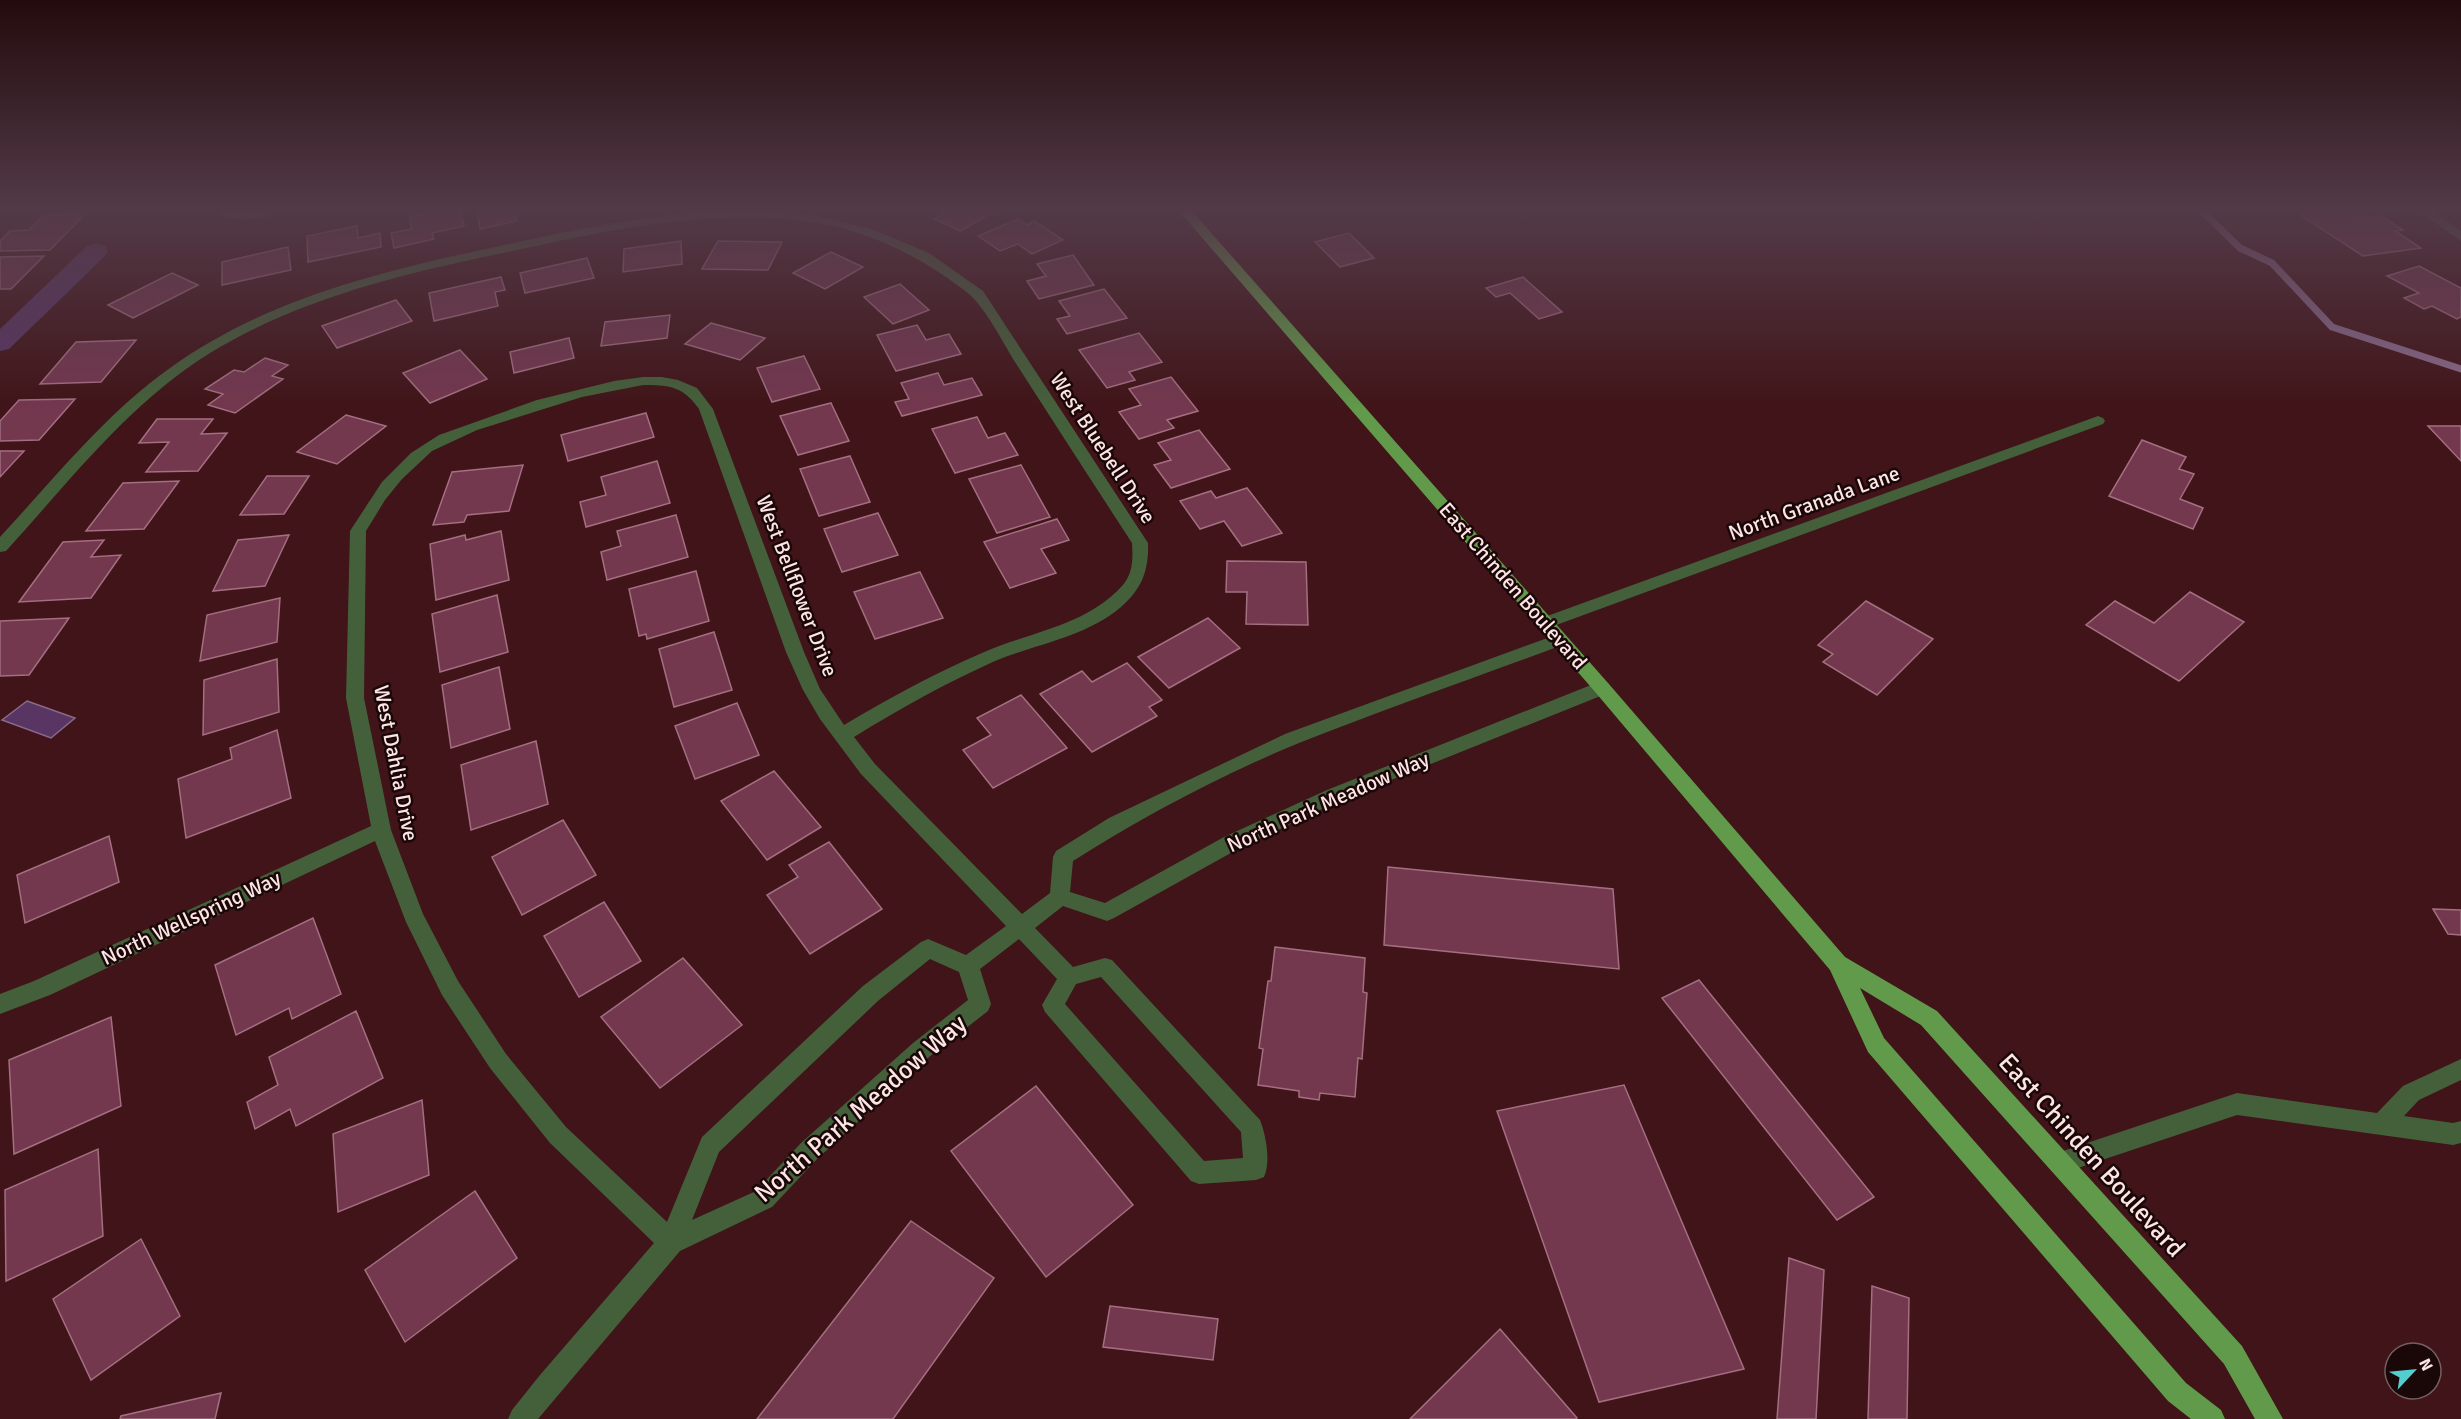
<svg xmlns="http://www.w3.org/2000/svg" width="2461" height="1419" font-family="Signika,sans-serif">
	<rect width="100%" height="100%" fill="#401418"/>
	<path fill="#593564" stroke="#8a6a8b" stroke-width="1.5" d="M27,701L75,718L51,738L2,720Z"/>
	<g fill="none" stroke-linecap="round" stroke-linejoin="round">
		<path stroke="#8a6a8b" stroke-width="7" d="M2202,211L2240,248L2272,263L2332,327L2461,369"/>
		<path fill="#593564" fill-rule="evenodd" d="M96,244L105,246L108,251L105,256L9,349L0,351V329L87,246Z"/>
	</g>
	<g fill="#73374e" stroke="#a36f81" stroke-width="1.5">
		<path d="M435,211H460L464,226L432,233L434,239L394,248L391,233L412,229L409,217Z"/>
		<path d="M477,211H523L516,213L517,221L480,229Z"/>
		<path d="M938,211H990L992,213L960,231L934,219L943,214Z"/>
		<path d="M2326,211H2353L2363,218L2381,216L2403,230L2395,231L2421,248L2363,256L2300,215Z"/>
		<path d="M85,214L50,250L0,251V241L10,231L29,230L44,215Z"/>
		<path d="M1018,219L1027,225L1034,221L1063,240L1032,254L1018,244L1000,251L978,236Z"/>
		<path d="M357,226L358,238L380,233L381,247L308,262L307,236Z"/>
		<path d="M1349,233L1374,258L1340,267L1315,242Z"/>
		<path d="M681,241L682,264L623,272L624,249Z"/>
		<path d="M718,241L782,242L768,270L702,269Z"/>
		<path d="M288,247L291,270L222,285V262Z"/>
		<path d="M831,252L863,267L825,289L793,273Z"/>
		<path d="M1073,255L1094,285L1039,299L1027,281L1046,276L1037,264Z"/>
		<path d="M44,256L11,289H0V257Z"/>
		<path d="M587,258L594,278L525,293L520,273Z"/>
		<path d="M2419,266L2461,288V317L2457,319L2432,306L2424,309L2404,298L2419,293L2387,276Z"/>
		<path d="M172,273L198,285L133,318L108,305Z"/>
		<path d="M501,277L505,290L495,292L498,306L434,321L429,293Z"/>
		<path d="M1523,277L1562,312L1539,319L1510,293L1496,297L1486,288Z"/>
		<path d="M900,284L929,310L893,324L864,297Z"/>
		<path d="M1104,289L1127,318L1067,334L1057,319L1070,316L1059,301Z"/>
		<path d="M396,300L412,321L337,348L322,326Z"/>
		<path d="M670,315L667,338L601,346L605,322Z"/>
		<path d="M711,323L765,338L740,360L685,344Z"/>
		<path d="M917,325L926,340L949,334L961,354L896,371L877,335Z"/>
		<path d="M1139,333L1162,362L1129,372L1135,380L1107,388L1079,350Z"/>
		<path d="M569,338L574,358L514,373L510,352Z"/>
		<path d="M136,340L101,382L40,384L76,342Z"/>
		<path d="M460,350L487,379L430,403L403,373Z"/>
		<path d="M804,356L820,389L772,402L757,368Z"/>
		<path d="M265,358L288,365L272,376L283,379L235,413L208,405L223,394L205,389L234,370L244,372Z"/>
		<path d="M938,373L944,385L972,378L982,395L902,416L895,402L909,399L901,383Z"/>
		<path d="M1171,377L1198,411L1167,420L1174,428L1139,439L1119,412L1141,405L1129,389Z"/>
		<path d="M75,399L39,440L0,441V421L19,400Z"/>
		<path d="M831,403L849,441L798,455L780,416Z"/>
		<path d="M646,413L654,437L568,461L561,435Z"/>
		<path d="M346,415L386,426L337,464L297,452Z"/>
		<path d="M977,417L988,438L1005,433L1018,455L955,473L932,429Z"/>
		<path d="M157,419H213L201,434L227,433L198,471L146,472L169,442L139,443Z"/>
		<path d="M2428,426H2461V461Z"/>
		<path d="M1199,430L1230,469L1171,488L1154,465L1171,460L1158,443Z"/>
		<path d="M2142,440L2186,457L2179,469L2194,474L2180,499L2203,508L2193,529L2109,496Z"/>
		<path d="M0,451H24L0,477Z"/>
		<path d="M850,456L870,502L819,516L800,469Z"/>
		<path d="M657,461L670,503L586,527L580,502L606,495L601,477Z"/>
		<path d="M523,465L509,511L467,515L464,522L433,525L452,472Z"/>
		<path d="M1021,465L1050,517L997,533L969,479Z"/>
		<path d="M267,476H309L284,514L240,515Z"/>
		<path d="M179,481L144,529L86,531L123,483Z"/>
		<path d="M1247,488L1282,533L1242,546L1224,521L1200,529L1180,501L1211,491L1216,498Z"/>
		<path d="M878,513L898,555L842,572L824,529Z"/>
		<path d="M676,515L688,557L607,580L601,552L621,546L617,531Z"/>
		<path d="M1057,519L1069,540L1041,549L1056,573L1010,588L984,542Z"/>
		<path d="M501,531L509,580L436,600L430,544L465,535L466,540Z"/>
		<path d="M289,535L265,586L213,591L238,540Z"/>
		<path d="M104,540L91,557L121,555L91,598L19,602L63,542Z"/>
		<path d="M1227,561L1306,562L1308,625L1246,624L1247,592H1226Z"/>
		<path d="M696,571L709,621L647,639L646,634L639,636L629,589Z"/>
		<path d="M920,572L943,618L875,639L854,592Z"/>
		<path d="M2190,592L2244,622L2179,681L2086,625L2115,601L2154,623Z"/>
		<path d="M497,595L508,652L440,672L432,614Z"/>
		<path d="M280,598L277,642L200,661L207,615Z"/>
		<path d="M1866,601L1933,639L1877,695L1823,662L1833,654L1818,645Z"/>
		<path d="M69,618L29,675L0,676V621Z"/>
		<path d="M1208,618L1240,648L1169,688L1138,657Z"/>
		<path d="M714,632L732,690L674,707L659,649Z"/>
		<path d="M277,659L279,712L203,735L204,680Z"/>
		<path d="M1127,663L1162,700L1149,707L1157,716L1092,752L1040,694L1082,671L1092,682Z"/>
		<path d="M499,667L510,729L451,748L442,685Z"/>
		<path d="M1021,695L1067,748L993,788L963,750L991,735L977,718Z"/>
		<path d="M737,703L759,755L695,779L675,726Z"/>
		<path d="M277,730L291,798L186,838L178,779L232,759L230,748Z"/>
		<path d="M536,741L548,804L471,830L461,765Z"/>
		<path d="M774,771L821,827L767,860L721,801Z"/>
		<path d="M563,820L596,875L522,915L492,857Z"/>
		<path d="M109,836L119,882L25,923L17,875Z"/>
		<path d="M829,842L882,909L810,954L767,895L798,877L789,865Z"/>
		<path d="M1388,867L1613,889L1619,969L1384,945Z"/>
		<path d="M604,902L641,961L579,997L544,936Z"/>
		<path d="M2433,909L2461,910V935L2448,934Z"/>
		<path d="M313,918L341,994L292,1019L289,1008L236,1035L215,965Z"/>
		<path d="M1275,947L1365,958L1363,992L1367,993L1362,1059L1358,1058L1355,1097L1320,1093L1319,1100L1299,1097V1091L1258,1085L1263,1049L1259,1048L1268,981H1271Z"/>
		<path d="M683,958L742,1025L660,1088L601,1017Z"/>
		<path d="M1699,980L1874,1197L1837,1220L1662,998Z"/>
		<path d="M356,1011L383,1078L296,1126L290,1109L255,1129L247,1102L278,1085L269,1057Z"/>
		<path d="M111,1017L121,1106L14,1154L9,1060Z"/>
		<path d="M1624,1085L1744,1369L1599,1402L1497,1111Z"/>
		<path d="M1036,1086L1133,1205L1046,1277L951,1151Z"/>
		<path d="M422,1100L429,1175L338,1212L333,1134Z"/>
		<path d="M98,1149L103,1236L6,1281L5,1190Z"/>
		<path d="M475,1191L517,1258L405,1342L365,1270Z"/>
		<path d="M911,1221L994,1278L893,1419H757Z"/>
		<path d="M141,1239L180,1316L91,1380L53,1299Z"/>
		<path d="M1789,1258L1824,1270L1816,1419H1777Z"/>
		<path d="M1872,1286L1909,1298L1907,1419H1868Z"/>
		<path d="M1110,1306L1218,1319L1213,1360L1103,1347Z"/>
		<path d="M1500,1329L1577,1418L1576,1419H1410Z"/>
		<path d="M221,1393L215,1419H120L121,1416Z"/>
	</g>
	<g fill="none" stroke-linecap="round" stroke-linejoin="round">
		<g fill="#44603a" fill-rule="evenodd">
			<path d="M216,211H276C262,221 229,223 216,211Z"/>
			<path d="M715,211L808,214L872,229L929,253L983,291L1148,543C1149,570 1142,589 1121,607C1086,637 1036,644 995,661C946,683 899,709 854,737L875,764L1022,914L1050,893L1053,857L1056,851L1109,818L1285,734L1553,636L1559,634L1565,636L1568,640L1565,644C1477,677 1387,708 1299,743C1223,774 1142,817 1073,861L1070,892L1105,903L1224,837L1327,790L1596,683L1602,681L1608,683L1611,688L1608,693L1341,800L1238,849L1114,918L1107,921L1063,906L1035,928L1073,967L1105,958L1112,960L1260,1120C1266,1135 1271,1162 1264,1177L1256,1180L1199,1184L1191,1181L1045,1012L1042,1005L1057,979L1019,939L980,969L991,1004L988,1011L929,1057L817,1159L772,1207L680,1251L538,1419H508L512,1410L540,1375L654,1243L550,1143L490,1068L442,995L406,922L375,841L50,995L0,1014V994L34,981L371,826L346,698L350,531L382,482L411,453L439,435L537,400L614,381L643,377H662L678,380L697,388L713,409L804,652L820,689L844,725C889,698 935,673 982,653C1029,632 1086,626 1122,586C1133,574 1133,559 1132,543C1093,483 1054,423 1015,362C1004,344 984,306 969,294C921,256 866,229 806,221C709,209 612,229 517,250C411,272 303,296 210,353C129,403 69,482 6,551L0,552V537C54,479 105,414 170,368C270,296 391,269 509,244C577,229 645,215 715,211ZM643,385C669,385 683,386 699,409L786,652L803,690L820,719L861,774L1006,926L966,955L928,939L921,942L863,986L702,1137L667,1222L566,1127L506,1054L458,981L423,914L391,830L364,698L366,531L385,500L402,479L432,451L477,430L582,397ZM930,959L959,972L968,1000L913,1043L801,1143L756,1191L692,1220L719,1152L879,1000ZM1101,977L1241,1132L1243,1158L1204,1161L1065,1004L1076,984Z"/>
			<path d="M2418,211H2433L2461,231V241Z"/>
			<path d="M2098,416L2103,418L2105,421L2103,424L1551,627H1539L1536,623L1539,619Z"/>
			<path d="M2461,1059V1080L2419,1100L2404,1116L2453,1123L2461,1121V1143L2453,1145L2237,1115L2060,1174L2052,1171L2048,1163L2052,1155L2060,1152L2237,1093L2377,1113L2403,1086Z"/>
		</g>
		<path fill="#619a4a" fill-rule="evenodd" d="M1179,211H1192L1608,683L1845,957L1937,1011L2242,1346L2283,1419H2255L2224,1364L1921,1025L1860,988L1884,1038L2186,1383L2221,1410L2225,1419H2191L2168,1401L1868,1052L1830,970L1596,693Z"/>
	</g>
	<linearGradient id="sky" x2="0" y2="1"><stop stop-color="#230b0d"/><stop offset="0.51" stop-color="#533a48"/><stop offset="1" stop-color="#533a48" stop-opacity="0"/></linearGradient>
	<rect width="2461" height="410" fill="url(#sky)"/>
	<g text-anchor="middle" stroke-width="5" stroke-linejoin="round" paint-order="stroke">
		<g font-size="21" fill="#fee5e5" stroke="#1a0708">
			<text transform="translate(1103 448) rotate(57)" y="7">West Bluebell Drive</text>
			<text transform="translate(1814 503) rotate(-20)" y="7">North Granada Lane</text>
			<text transform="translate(797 586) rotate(69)" y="7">West Bellflower Drive</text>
			<text transform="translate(1513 586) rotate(49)" y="7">East Chinden Boulevard</text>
			<text transform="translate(396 763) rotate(79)" y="7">West Dahlia Drive</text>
			<text transform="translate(1328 802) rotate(-24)" y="7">North Park Meadow Way</text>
			<text transform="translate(191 918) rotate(-25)" y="7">North Wellspring Way</text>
		</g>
		<g font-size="26" fill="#fee5e5" stroke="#1a0708">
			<text transform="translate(860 1108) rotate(-41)" y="9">North Park Meadow Way</text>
			<text transform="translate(2092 1155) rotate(48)" y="9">East Chinden Boulevard</text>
		</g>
	</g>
	<g transform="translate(2413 1371) rotate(64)"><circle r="28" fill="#1a0708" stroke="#756060" stroke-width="1.5"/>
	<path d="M0-4.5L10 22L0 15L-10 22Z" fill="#52cdd0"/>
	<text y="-9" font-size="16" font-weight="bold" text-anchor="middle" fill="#fee5e5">N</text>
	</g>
</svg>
